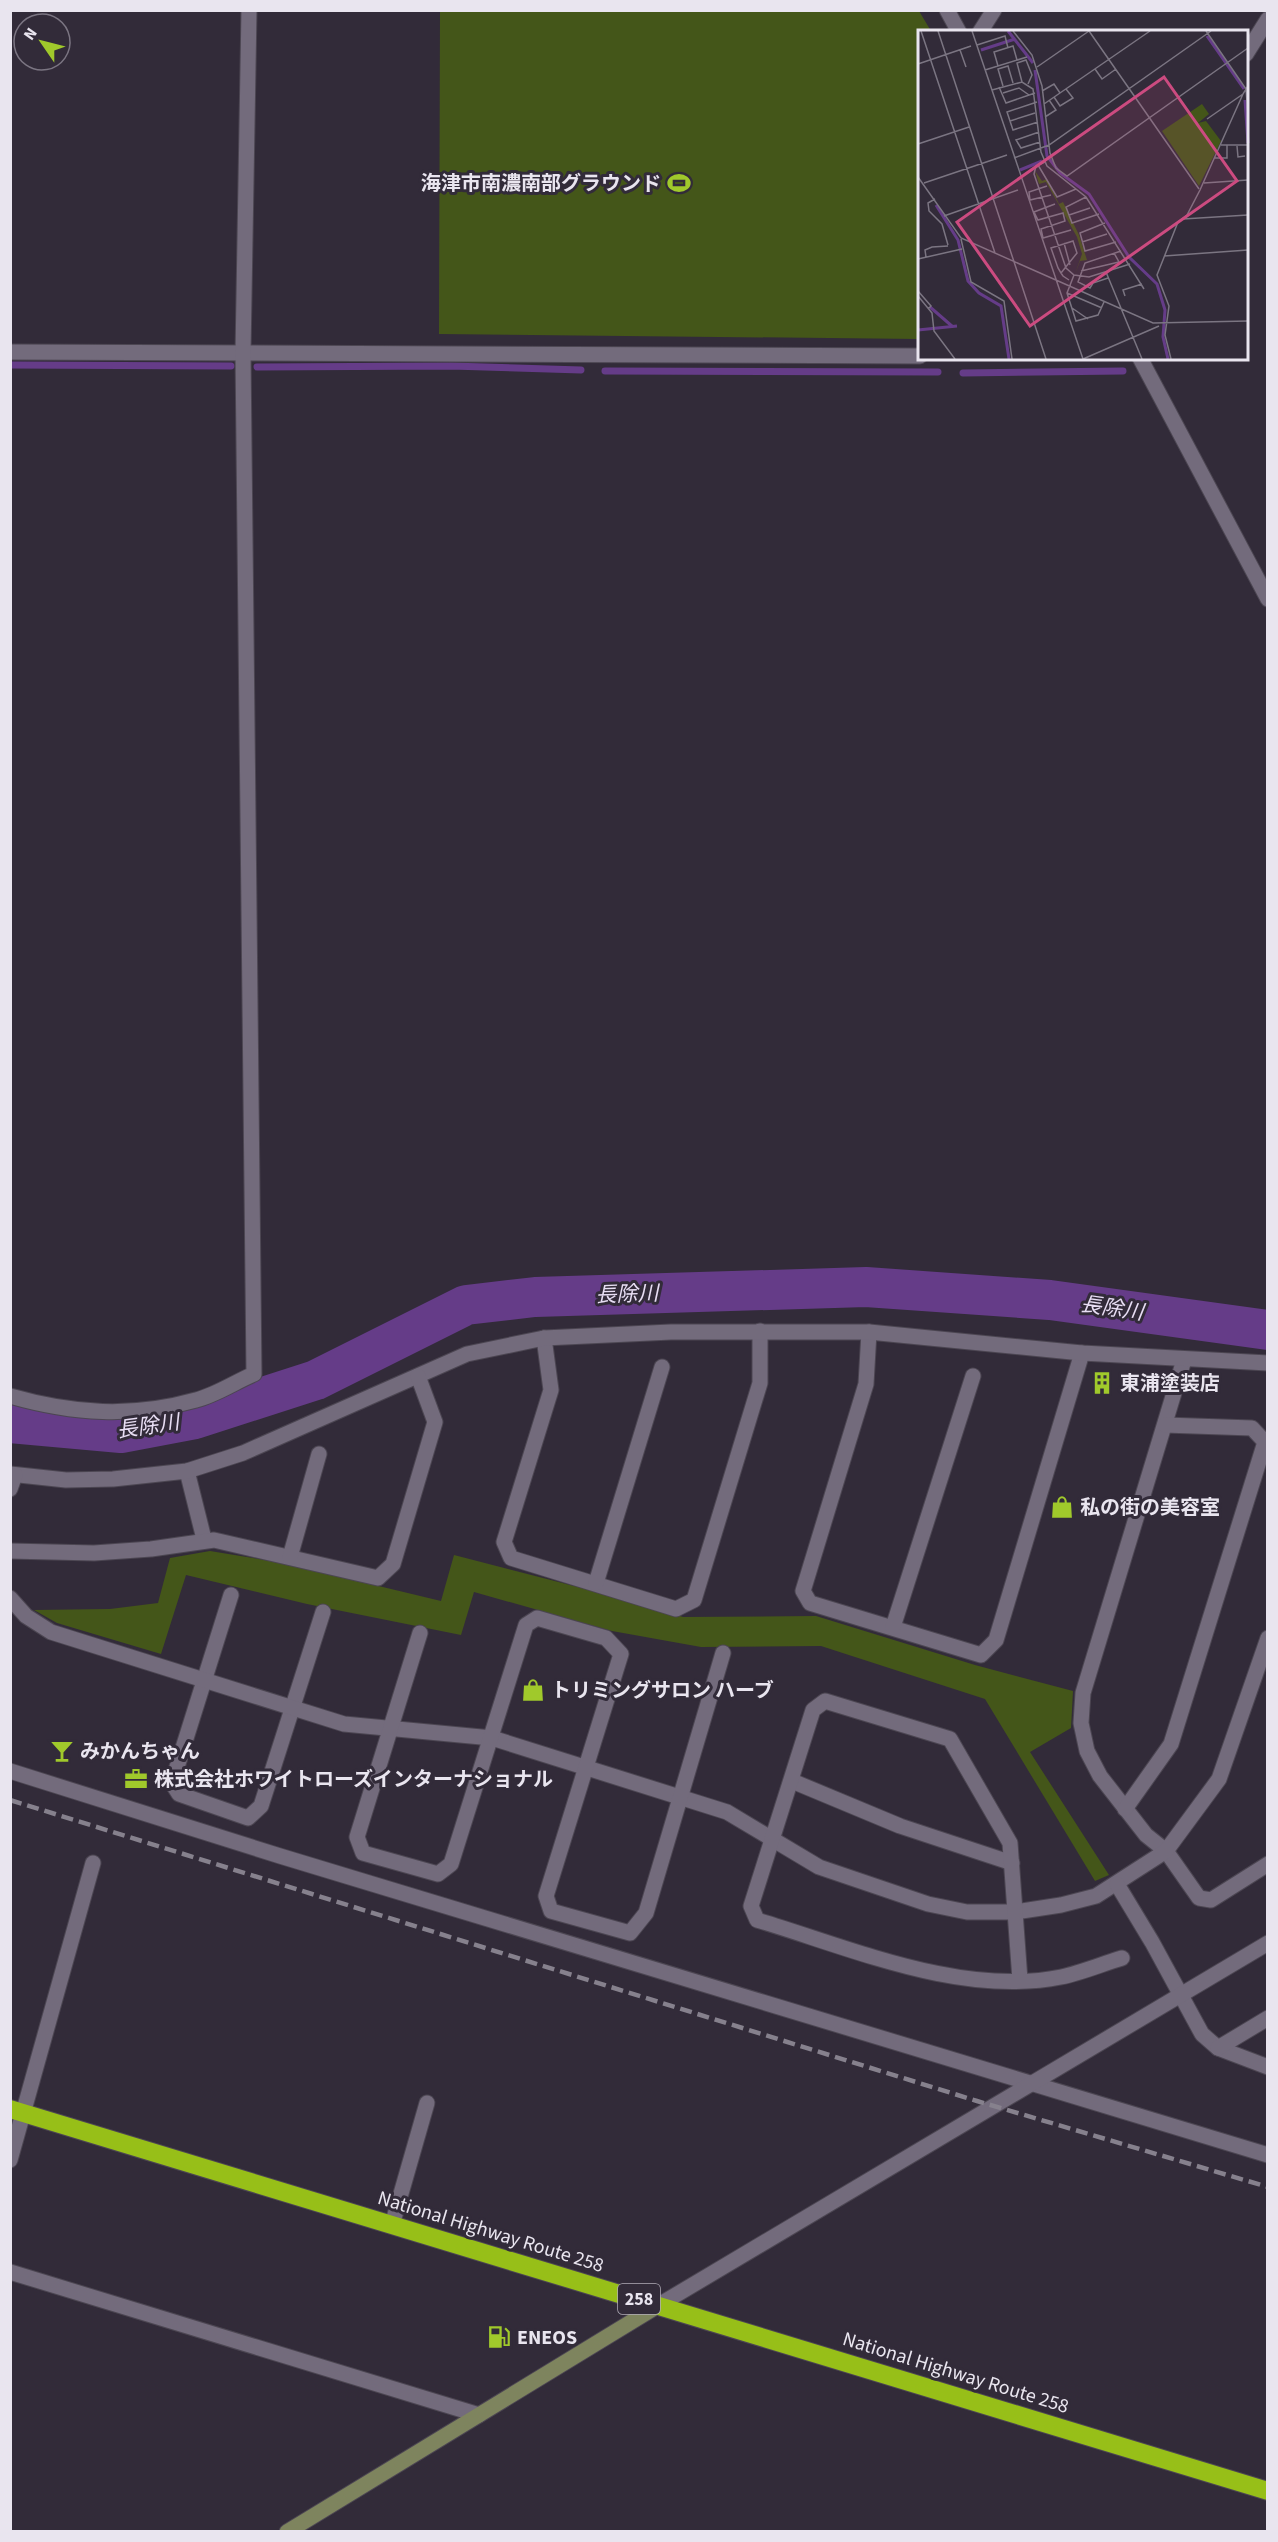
<svg xmlns="http://www.w3.org/2000/svg" width="1278" height="2542" font-family="'Source Sans 3','Noto Sans JP',sans-serif">
	<rect width="100%" height="100%" fill="#322b39"/>
	<g fill="#445619">
		<path d="M440,11H919L931,31L920,32L919,339L439,334Z"/>
		<path d="M210,1551L283,1563L441,1601L454,1555L644,1604L683,1617L816,1616L975,1665L1073,1691L1071,1728L1030,1752L1109,1875L1095,1881L985,1699L821,1646L701,1647L612,1631L474,1592L461,1635L307,1604L186,1575L161,1654L57,1623L34,1610L110,1609L158,1603L170,1558Z"/>
	</g>
	<g fill="none" stroke-linecap="round" stroke-linejoin="round">
		<g stroke="#653c88" stroke-width="7">
			<path d="M10,365L231,366"/>
			<path d="M257,367L451,366L581,370"/>
			<path d="M605,371L938,372"/>
			<path d="M963,373L1123,371"/>
			<path d="M10,1429L13,1423"/>
		</g>
		<path stroke="#653c88" stroke-width="40" d="M10,1423L121,1433L195,1419L316,1380L466,1305L535,1297L866,1287L1050,1300L1268,1330"/>
		<g stroke="#4c4652" stroke-width="17">
			<g id="street">
				<path d="M947,10L959,32"/>
				<path d="M980,32L994,10"/>
				<path d="M1246,54L1268,19"/>
				<path d="M10,352L920,356"/>
				<path d="M1140,358L1268,599"/>
				<path d="M869,1332L866,1384L803,1591L810,1603L981,1655L996,1640L1082,1353"/>
				<path d="M544,1338L551,1390L504,1542L511,1558L676,1609L694,1600L760,1383V1331"/>
				<path d="M1184,1360L1083,1693L1081,1723L1087,1751L1100,1776L1146,1835L1166,1851L1199,1898L1211,1900L1268,1864"/>
				<path d="M10,1396C73,1414 132,1418 196,1400C216,1395 235,1382 254,1374L243,353L249,10"/>
				<path d="M187,1471L204,1539"/>
				<path d="M10,1474L66,1480L113,1479L187,1471L243,1453L467,1354L544,1338L671,1332H869L1082,1353L1268,1363"/>
				<path d="M10,1489L15,1475"/>
				<path d="M10,1551L94,1553L151,1549L214,1540L378,1578L393,1564L435,1422L418,1376"/>
				<path d="M290,1557L319,1454"/>
				<path d="M596,1583L662,1367"/>
				<path d="M231,1595L172,1783L179,1794L248,1818L261,1806L323,1612"/>
				<path d="M10,1598L26,1616L51,1632L344,1724L492,1738L727,1812L819,1867L928,1904L967,1912H1015L1061,1905L1096,1896L1166,1851L1219,1779L1268,1638"/>
				<path d="M893,1627L973,1376"/>
				<path d="M420,1633L357,1837L363,1853L438,1874L451,1864L526,1625L537,1618L606,1638L621,1654L546,1896L551,1911L630,1933L646,1913L723,1653"/>
				<path d="M10,1771L280,1856L1268,2155"/>
				<path d="M792,1781L900,1826L1012,1863"/>
				<path d="M1125,1809L1171,1744L1265,1442L1252,1428L1165,1425"/>
				<path d="M1117,1884L1152,1942L1202,2034L1218,2048L1268,2067"/>
				<path d="M1020,1980L1010,1843L950,1739L825,1701L813,1710L751,1906L757,1920C851,1948 962,1997 1061,1977C1081,1973 1102,1964 1122,1958"/>
				<path d="M1218,2048L1268,2018"/>
				<path d="M10,2160L93,1863"/>
				<path d="M392,2225L427,2103"/>
				<path d="M10,2272L479,2415"/>
				<path d="M659,2305L1268,1943"/>
			</g>
		</g>
		<g stroke="#4c4652" stroke-width="17">
			<path id="secondary" d="M287,2532L659,2305"/>
		</g>
		<g stroke="#4c4652" stroke-width="20">
			<path id="highway" d="M10,2109L1268,2491"/>
		</g>
		<use href="#street" stroke="#736b7c" stroke-width="15"/>
		<use href="#secondary" stroke="#7e845e" stroke-width="15"/>
		<use href="#highway" stroke="#97bf18" stroke-width="18"/>
		<path stroke="#86818d" stroke-width="4.5" stroke-dasharray="12 6" stroke-linecap="butt" d="M10,1800L977,2101L1268,2187"/>
	</g>
	<defs>
		<g id="stadium-bare" transform="scale(1.8)"><path d="M0-5a6.5 5 0 1 0 0 10a6.5 5 0 1 0 0-10ZM-3.5-1.8h7v3.6h-7Z" fill="#a0c92b" stroke="#322b39" stroke-width="2.5" paint-order="stroke"/></g>
		<g id="building-bare" transform="scale(1.8)"><path d="M-4-6H4V6H1V3H-1V6H-4ZM-2.5-4.3h1.7v1.8h-1.7ZM.8-4.3h1.7v1.8H.8ZM-2.5-1h1.7V.8h-1.7ZM.8-1h1.7V.8H.8Z" fill="#a0c92b" stroke="#322b39" stroke-width="2.5" paint-order="stroke"/></g>
		<g id="shop-bare" transform="scale(1.8)"><path d="M-5-2.5h2.3a2.7 3.5 0 0 1 5.4 0H5L5.5 6h-11ZM-1.5-2.5h3a1.5 2.3 0 0 0-3 0Z" fill="#a0c92b" stroke="#322b39" stroke-width="2.5" paint-order="stroke"/></g>
		<g id="bar-bare" transform="scale(1.8)"><path d="M-6-5H6L.8 .8V4.5H3.5V6h-7V4.5H-.8V.8Z" fill="#a0c92b" stroke="#322b39" stroke-width="2.5" paint-order="stroke"/></g>
		<g id="office-bare" transform="scale(1.8)"><path d="M-6-3h4V-5.5h4V-3h4V5H-6ZM-1-4.5V-3h2v-1.5ZM-6 0V1H6V0Z" fill="#a0c92b" stroke="#322b39" stroke-width="2.5" paint-order="stroke"/></g>
		<g id="fuel-bare" transform="scale(1.8)"><path d="M-5.5-6h7V0h2V4h1.3V-2.5L3-4.5l.8-.8L6-3V5H2.5V1h-1V6h-7ZM-4.2-4.7v3.2H.2V-4.7Z" fill="#a0c92b" stroke="#322b39" stroke-width="2.5" paint-order="stroke"/></g>
	</defs>
	<g fill-rule="evenodd">
		<use href="#stadium-bare" x="679" y="183"/>
		<use href="#building-bare" x="1102" y="1383"/>
		<use href="#shop-bare" x="1062" y="1507"/>
		<use href="#shop-bare" x="533" y="1690"/>
		<use href="#bar-bare" x="62" y="1751"/>
		<use href="#office-bare" x="136" y="1779"/>
		<use href="#fuel-bare" x="499" y="2337"/>
	</g>
	<g text-anchor="middle" stroke-width="6" stroke-linejoin="round" paint-order="stroke">
		<rect fill="#322b39" stroke="#b2adb8" stroke-width="1.5" x="618" y="2284" width="42" height="30" rx="4.5"/>
		<g font-size="18" font-weight="bold" fill="#e9e5ef">
			<text x="639" y="2305">258</text>
		</g>
		<g font-size="20" font-weight="bold" fill="#e9e5ef" stroke="#322b39" text-anchor="start">
			<text x="661" y="190" text-anchor="end">海津市南濃南部グラウンド</text>
			<text x="1120" y="1390">東浦塗装店</text>
			<text x="1080" y="1514">私の街の美容室</text>
			<text x="551" y="1697">トリミングサロン ハーブ</text>
			<text x="80" y="1758">みかんちゃん</text>
			<text x="154" y="1786">株式会社ホワイトローズインターナショナル</text>
			<text x="517" y="2344">ENEOS</text>
		</g>
		<g font-size="20" fill="#e9e5ef" stroke="#322b39">
			<text transform="translate(491 2231) rotate(17)" y="7">National Highway Route 258</text>
			<text transform="translate(956 2372) rotate(17)" y="7">National Highway Route 258</text>
		</g>
		<g font-size="21" font-style="italic" fill="#e8def4" stroke="#322b39">
			<text transform="translate(627 1294) rotate(-2)" y="7">長除川</text>
			<text transform="translate(1112 1308) rotate(8)" y="7">長除川</text>
			<text transform="translate(148 1426) rotate(-8)" y="7">長除川</text>
		</g>
	</g>
	<g transform="translate(918 30)">
		<rect width="330" height="330" fill="#322b39"/>
		<path d="M284,74L291,84L280,93L288,91L303,111L281,156L244,101ZM117,141L124,151L129,149L141,174L145,172L161,205L169,230L162,231L157,244L164,224L159,207L128,152L121,154Z" fill="#445619"/>
		<path fill="none" stroke="#653c88" stroke-width="3" d="M90,1L115,33M289,6L326,59M63,20L97,9M117,40L129,126L142,143L171,164L211,227L239,254L247,280L245,307L250,329M327,70L330,113M102,140L124,131M18,175L40,210L50,251L61,263L83,276L91,329M12,277L35,297M0,300L39,296"/>
		<path fill="none" stroke="#7b7582" stroke-width="1.5" d="M3,1L77,223M20,1L128,329M54,1L165,329M95,1L114,25L124,56L132,123L138,138L149,146L330,18M171,1L281,159M288,1L328,59L330,85M59,15L87,6L90,18M42,20L48,37M0,34L53,16M80,36L76,22L95,16L99,30M119,37L171,1M177,39L184,49L198,39M67,40L109,27M104,52L99,33L108,30L114,45L110,54M85,56L80,39L90,36L95,53M81,57L88,73L117,63M74,60L104,52L115,59L123,122L129,136L168,167L226,259M124,61L136,54L142,63M85,63L101,58L111,65M136,67L142,76L155,68L148,59M119,72L89,82L95,100L120,92M126,74L232,1M127,87L138,80L131,70M289,89L325,64L330,56M92,91L117,83M121,102L98,110L103,118L122,112M0,114L51,97M303,115H330M319,116L320,127L327,126M96,128L131,115L293,1M297,128H309V115M127,132L118,136L116,144L148,238L156,245L171,247L212,234M120,135L139,167L158,159M0,147L43,208L235,293L330,291M6,153L89,125M286,153L330,150M129,156L111,162L112,170L133,165M168,167L148,177L154,193L181,184M17,169L10,173L11,181L24,194L30,215M137,174L116,182L120,190L145,183L147,191L123,199L125,208L153,200M151,185L172,178M26,186L100,160M265,189L330,185M187,193L162,203L167,221L198,212M43,209L53,252L86,271L94,329M164,212L189,204M146,213L152,235M246,226L330,220M8,227L7,220L14,217L30,216M0,229L44,219M163,241L201,232L196,223M188,242L224,329M143,243L159,223L155,211L133,218L140,238L143,243L145,246L151,250M156,245L149,263L158,291L180,285L186,272M190,248L175,253L172,258L160,252L167,233L203,221M0,261L13,276L10,279M149,263L184,278M0,266L14,283L16,301L37,329M207,266L205,260L224,254M154,278L170,289M165,329L241,296M253,329L247,305L251,276L239,245L260,192L269,185L282,160L325,64"/>
		<path fill="#cc4b80" fill-opacity="0.15" stroke="#cc4b80" stroke-width="3" d="M246,47L319,151L112,296L39,192Z"/>
		<rect width="330" height="330" fill="none" stroke="#e9e5ef" stroke-width="3"/>
	</g>
	<rect width="1278" height="2542" fill="none" stroke="#e9e5ef" stroke-width="24"/>
	<g transform="translate(42 42) rotate(305)"><circle r="28" fill="#322b39" stroke="#7b7582" stroke-width="1.5"/>
	<path d="M0-4.5L10 22L0 15L-10 22Z" fill="#a0c92b"/>
	<text y="-9" font-size="16" font-weight="bold" text-anchor="middle" fill="#e9e5ef">N</text>
	</g>
</svg>
